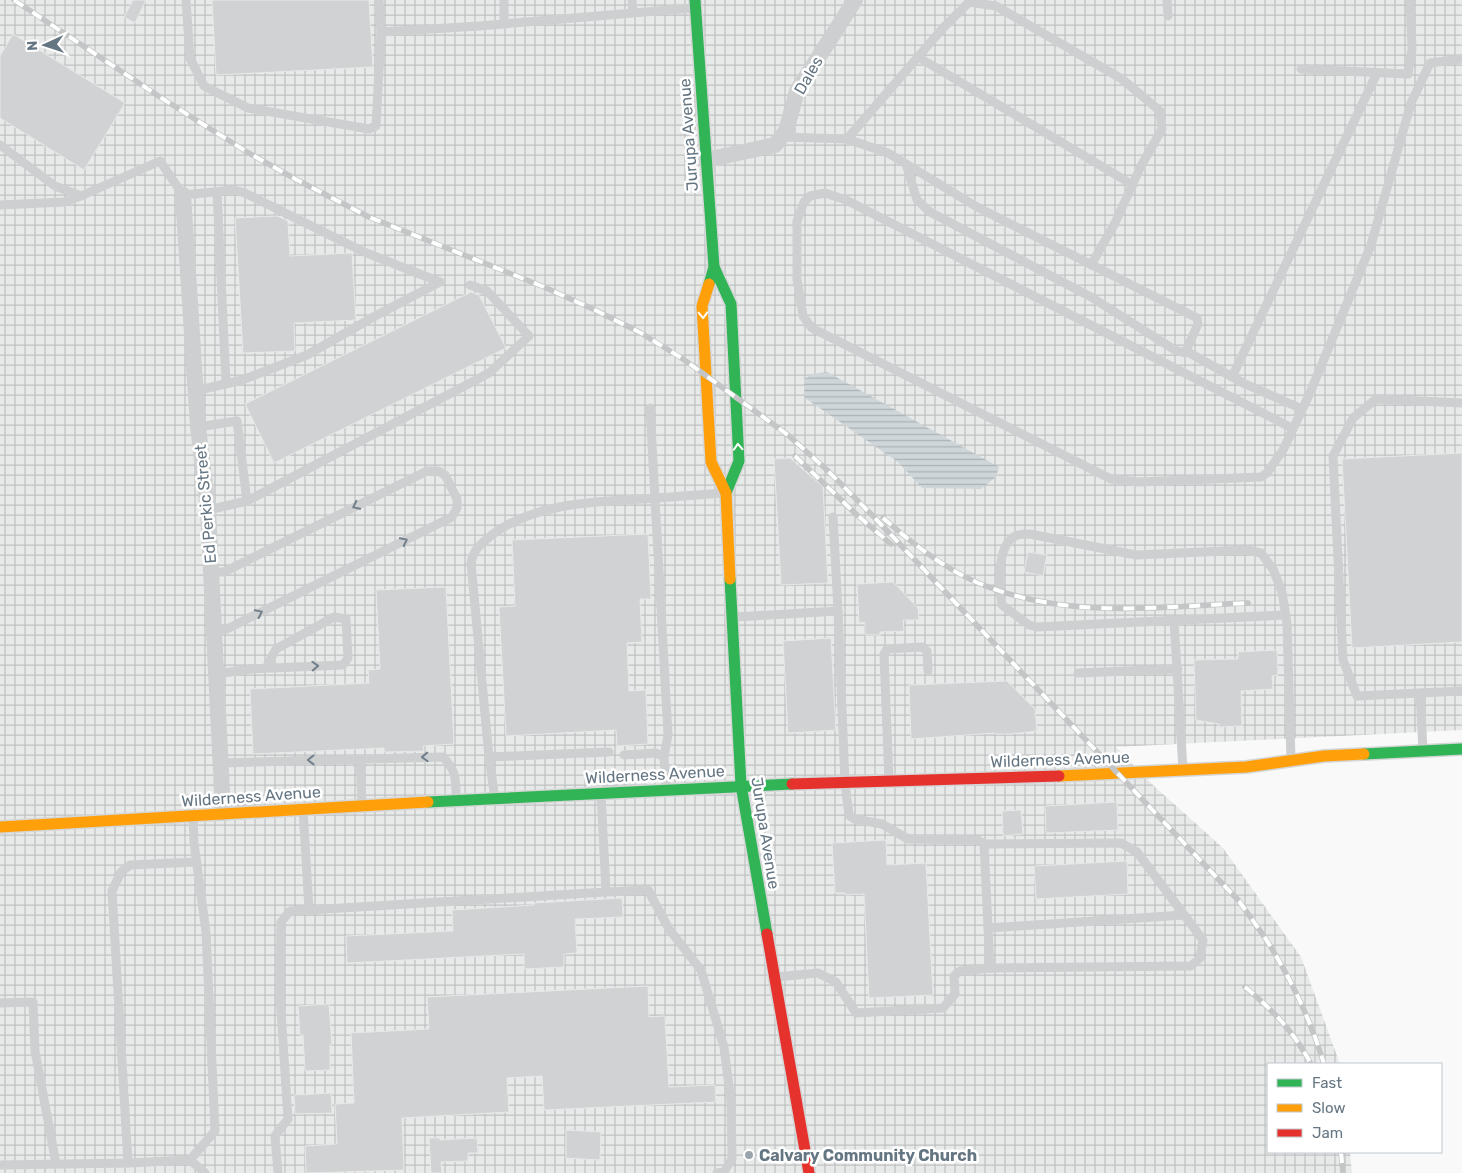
<svg xmlns="http://www.w3.org/2000/svg" width="1462" height="1173" font-family="Rubik,sans-serif">
	<defs>
		<pattern id="industrial-grid" width="8" height="8" patternUnits="userSpaceOnUse" patternTransform="scale(1.25)"><rect width="8" height="8" fill="#e8e9e9"/><path d="M0 4h8M4 0v8" fill="none" stroke="#c0c1c2"/></pattern>
		<pattern id="water-rules" width="6" height="5" patternUnits="userSpaceOnUse" patternTransform="scale(1.25)"><rect width="6" height="5" fill="#ced6d9"/><path d="M0 2.5h6" fill="none" stroke="#abb2b5"/></pattern>
	</defs>
	<rect width="100%" height="100%" fill="#f9f9f9"/>
	<path fill="url(#industrial-grid)" d="M0,0H1462V730L1116,747L1154,786L1223,848L1301,957L1340,1064H1268V1152H1350L1352,1173H0Z"/>
	<path fill="url(#water-rules)" d="M827,372L999,467L996,477L981,489L922,488L898,462L805,398L804,379L813,374Z"/>
	<g fill="#d0d2d3" stroke="#e8e8e8">
		<path d="M133,0H146L135,23L124,17Z"/>
		<path d="M212,0H369L373,67L216,75Z"/>
		<path d="M13,34L125,103L84,170L0,118V56Z"/>
		<path d="M277,216L288,221L290,256L352,253L356,320L294,323L295,351L243,353L235,218Z"/>
		<path d="M471,292L479,295L506,348L274,463L245,404Z"/>
		<path d="M1462,453V642L1352,648L1342,459Z"/>
		<path d="M790,458L823,487L828,583L781,585L774,459Z"/>
		<path d="M648,534L651,599H640L642,642L627,643L629,691L646,690L648,744L617,746L616,730L506,736L499,607L515,606L512,540Z"/>
		<path d="M1028,552L1047,555L1043,576L1024,572Z"/>
		<path d="M893,582L918,608L919,620H903L904,631L880,632V635H865V622L859,623L857,584Z"/>
		<path d="M446,587L454,744L423,746L424,751L384,752V748L253,754L250,689L369,683L368,670L380,669L376,590Z"/>
		<path d="M831,638L836,730L788,733L783,641Z"/>
		<path d="M1277,650L1278,675L1272,676L1273,689L1241,691L1242,726L1219,727V724L1196,720L1194,660L1238,659V652Z"/>
		<path d="M1007,681L1035,709L1037,731L1010,734H995V733L911,739L909,685Z"/>
		<path d="M1117,802L1118,830L1046,833L1045,806Z"/>
		<path d="M1021,810L1023,834L1003,836L1002,811Z"/>
		<path d="M886,840L887,865L926,863L933,995L869,998L864,894L845,895V893H835L832,843Z"/>
		<path d="M1127,861L1128,894L1036,899L1034,866Z"/>
		<path d="M622,898L623,917L575,919L577,953L564,954V967L524,969V954L347,963L346,936L453,931L452,910L534,905V903Z"/>
		<path d="M648,986L649,1017L665,1016L669,1087L715,1085L716,1102L544,1110L542,1076L507,1078L509,1112L402,1118L404,1170L306,1173L305,1146L337,1144L335,1104L354,1103L351,1033L429,1029L427,997Z"/>
		<path d="M329,1004L332,1045H330V1070L305,1071L303,1035H300L298,1006Z"/>
		<path d="M331,1093L332,1113L295,1114L294,1095Z"/>
		<path d="M566,1130L601,1132L600,1160L566,1158Z"/>
		<path d="M429,1138H440V1140L477,1138L478,1153H468V1161L441,1162L442,1173H431Z"/>
	</g>
	<g fill="none" stroke-linecap="round" stroke-linejoin="round">
		<g stroke="#d5d6d7" stroke-width="14">
			<g id="fast">
				<path d="M695,0L714,267L709,284"/>
				<path d="M714,267L731,304L739,461L726,493"/>
				<path d="M730,579L741,785L767,934"/>
				<path d="M1364,754L1462,749"/>
				<path d="M428,802L792,784"/>
			</g>
		</g>
		<g stroke="#d5d6d7" stroke-width="14">
			<g id="slow">
				<path d="M709,284L702,306L711,462L726,493L730,579"/>
				<path d="M1059,776L1246,767L1324,756L1364,754"/>
				<path d="M0,827L428,802"/>
			</g>
		</g>
		<g stroke="#d5d6d7" stroke-width="14">
			<g id="jam">
				<path d="M792,784L1059,776"/>
				<path d="M767,934L809,1173"/>
			</g>
		</g>
		<g stroke="#cecfd0" stroke-width="9">
			<path d="M186,0L190,58L204,86L248,108L369,129L376,126L381,32L379,0"/>
			<path d="M504,0V24"/>
			<path d="M632,0L633,12"/>
			<path d="M1167,0L1168,16"/>
			<path d="M381,32L479,26L693,8"/>
			<path d="M918,57L1133,185"/>
			<path d="M1301,69L1408,74L1412,49L1410,0"/>
			<path d="M781,137L847,139L888,153L977,207L1197,318L1198,324L1185,353L1175,350L1091,297L930,212L917,200L906,164"/>
			<path d="M847,139L943,28L969,2L996,6L1122,79L1160,111L1162,129L1141,166L1115,223L1091,265"/>
			<path d="M0,145L55,186L81,196L160,161L183,195L234,190L245,193L364,252L440,282L377,315L307,355L242,380L195,391"/>
			<path d="M217,192L226,384"/>
			<path d="M0,205L64,202L81,196"/>
			<path d="M1186,351L1243,383L1302,409"/>
			<path d="M1232,377L1377,73"/>
			<path d="M1462,403L1376,399L1353,418L1333,456L1343,660L1357,696L1462,691"/>
			<path d="M650,408L668,735L664,757"/>
			<path d="M198,427L237,421L247,501"/>
			<path d="M1292,428L846,200L825,193L810,196L804,202L797,221V279L803,316L812,328L1111,479L1139,482L1261,477L1267,473L1283,450L1310,393L1371,245L1411,103L1430,63L1462,59"/>
			<path d="M208,510L247,501L489,373L529,336L487,291L470,285"/>
			<path d="M833,517L838,611"/>
			<path d="M211,572H224L427,471H438L445,475L457,499V508L452,517L227,629L214,630"/>
			<path d="M1285,615L1037,627L1029,625L1002,605C999,587 996,541 1018,535C1022,534 1027,534 1030,534L1136,555L1247,550L1261,553L1273,569L1282,592L1287,623L1291,760"/>
			<path d="M735,617L838,611L845,783L849,815L854,819L882,824L908,839L978,840L984,844L990,968L960,971L954,976L955,994L943,1008L856,1013L836,982L818,973L776,977"/>
			<path d="M1174,620L1183,770"/>
			<path d="M1078,673L1178,669"/>
			<path d="M216,674L251,669L343,665L348,658L346,619L334,617L276,649L266,668"/>
			<path d="M1420,693L1423,750"/>
			<path d="M624,755L656,753L664,757L666,789"/>
			<path d="M489,757L609,752"/>
			<path d="M360,759L362,804"/>
			<path d="M221,763L443,757C457,771 456,781 456,800"/>
			<path d="M889,781L884,654L887,649L922,647L927,651L928,671"/>
			<path d="M495,799L489,757L471,563C474,548 482,543 493,534C536,503 592,502 643,499C670,497 697,495 724,493"/>
			<path d="M303,809L309,910L606,892L601,794"/>
			<path d="M984,844L1121,843L1137,852L1203,940L1200,958L1191,966L990,968"/>
			<path d="M606,892L648,890L669,929L701,970L724,1047L731,1102L732,1159L724,1172L717,1173"/>
			<path d="M988,928L1184,915"/>
			<path d="M0,1003L33,1002L35,1051L56,1164"/>
			<path d="M190,1160L205,1173"/>
			<path d="M128,1163L112,891L121,872L130,865L197,862"/>
			<path d="M0,1165L128,1163L190,1160L215,1131L206,932L194,843L193,816"/>
			<path d="M278,1173L275,1136L288,1119L280,996L281,922L290,911L309,910"/>
		</g>
		<g stroke="#cecfd0" stroke-width="16">
			<path d="M706,160L775,145L786,131L797,91L855,0"/>
			<path d="M183,195L198,427L208,510L223,813"/>
		</g>
		<use href="#fast" stroke="#30b455" stroke-width="11"/>
		<use href="#slow" stroke="#ff9f0a" stroke-width="11"/>
		<use href="#jam" stroke="#e5322d" stroke-width="11"/>
		<g stroke="#c3c5c6" stroke-width="5.5">
			<g id="rail">
				<path d="M14,0L163,99L247,152L297,180L369,217L544,287L595,310L641,333L683,359L788,435L827,470L874,517L1239,901C1250,917 1262,932 1272,949C1294,985 1312,1024 1324,1064"/>
				<path d="M795,456L857,515L891,544"/>
				<path d="M883,518C911,542 942,567 976,582C1064,620 1155,607 1248,603"/>
				<path d="M1245,987C1273,1010 1294,1032 1311,1064"/>
				<path d="M1341,1152L1343,1173"/>
			</g>
		</g>
		<use href="#rail" stroke="#fff" stroke-width="4" stroke-dasharray="11" stroke-linecap="butt"/>
	</g>
	<defs><path id="oneway-chevron" d="M-2-3.5L2.5 0L-2 3.5" fill="none" stroke-width="1.6" stroke-linecap="round" stroke-linejoin="round" transform="scale(1.25)"/></defs>
	<g stroke="#fff">
		<use href="#oneway-chevron" transform="translate(703 315) rotate(88)"/>
		<use href="#oneway-chevron" transform="translate(738 447) rotate(-93)"/>
	</g>
	<g stroke="#707f8b">
		<use href="#oneway-chevron" transform="translate(356 506) rotate(154)"/>
		<use href="#oneway-chevron" transform="translate(404 541) rotate(-26)"/>
		<use href="#oneway-chevron" transform="translate(259 613) rotate(-26)"/>
		<use href="#oneway-chevron" transform="translate(315 666) rotate(-2)"/>
		<use href="#oneway-chevron" transform="translate(425 757) rotate(178)"/>
		<use href="#oneway-chevron" transform="translate(311 760) rotate(179)"/>
	</g>
	<circle fill="#99a4ac" stroke="#fff" stroke-width="2" cx="749" cy="1155" r="5"/>
	<g text-anchor="middle" stroke-width="5" stroke-linejoin="round" paint-order="stroke">
		<g font-size="16" fill="#657683" stroke="#fff">
			<text transform="translate(808 75) rotate(-60)" y="6">Dales</text>
			<text transform="translate(688 135) rotate(-94)" y="6">Jurupa Avenue</text>
			<text transform="translate(205 504) rotate(-95)" y="6">Ed Perkic Street</text>
			<text transform="translate(1060 759) rotate(-2)" y="6">Wilderness Avenue</text>
			<text transform="translate(655 774) rotate(-3)" y="6">Wilderness Avenue</text>
			<text transform="translate(251 796) rotate(-4)" y="6">Wilderness Avenue</text>
			<text transform="translate(766 833) rotate(81)" y="6">Jurupa Avenue</text>
		</g>
		<g font-size="16" font-weight="bold" fill="#657683" stroke="#fff" text-anchor="start">
			<text x="759" y="1161">Calvary Community Church</text>
		</g>
	</g>
	<rect x="1267" y="1063" width="175" height="90" fill="#ffffff" stroke="#c1c8cd"/>
	<rect x="1277" y="1079" width="25" height="8" fill="#30b455" stroke="#c1c8cd"/>
	<text x="1312" y="1088" font-size="15" fill="#657683">Fast</text>
	<rect x="1277" y="1104" width="25" height="8" fill="#ff9f0a" stroke="#c1c8cd"/>
	<text x="1312" y="1113" font-size="15" fill="#657683">Slow</text>
	<rect x="1277" y="1129" width="25" height="8" fill="#e5322d" stroke="#c1c8cd"/>
	<text x="1312" y="1138" font-size="15" fill="#657683">Jam</text>
	<g transform="translate(45 45) rotate(267)" stroke="#ffffff" stroke-width="4" paint-order="stroke">
	<path d="M0-4L9 19L0 12L-9 19Z" fill="#657683"/>
	<text y="-8" font-size="14" font-weight="bold" text-anchor="middle" fill="#657683">N</text>
	</g>
</svg>
